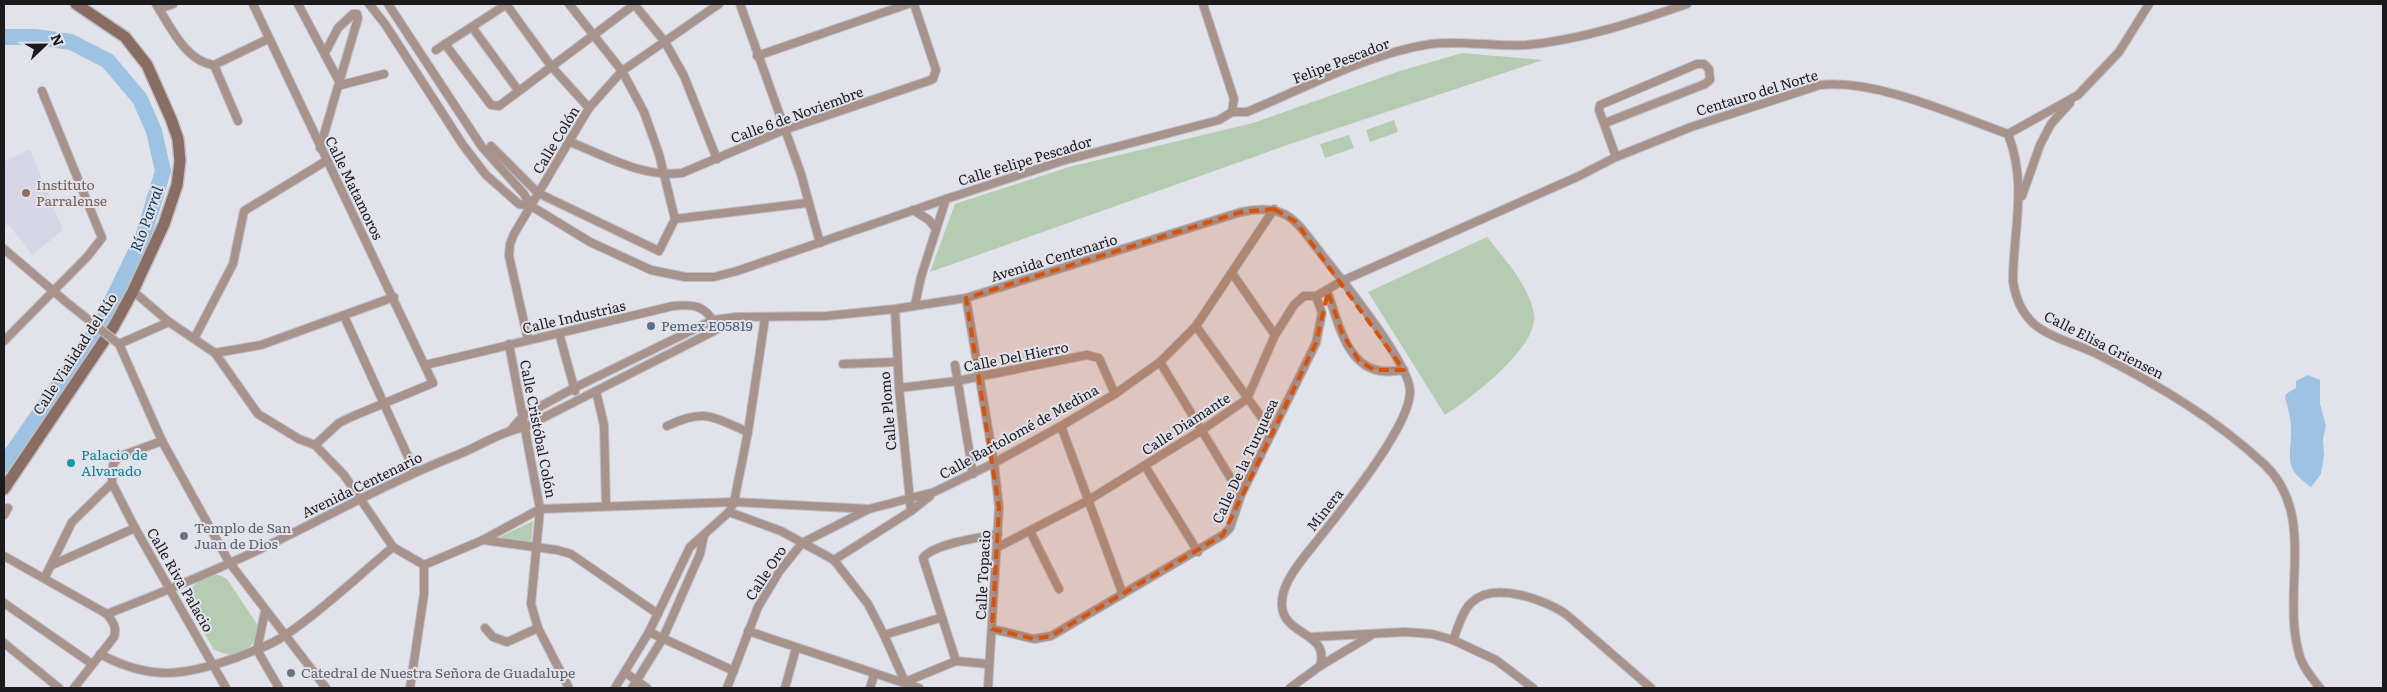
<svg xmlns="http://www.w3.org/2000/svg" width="2387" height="692" font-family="Literata,serif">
	<rect width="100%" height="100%" fill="#e2e2eb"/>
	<path fill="#d6d6e7" d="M30,149L63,230L32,255L8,224L4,227V162Z"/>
	<g fill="#b4cdb2">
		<path d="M1462,53L1543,60L1290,144L930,272L955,204L1069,167L1253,123L1400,71Z"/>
		<path d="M1394,120L1398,132L1370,142L1366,130Z"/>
		<path d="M1349,135L1354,148L1325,158L1320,144Z"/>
		<path d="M1487,237C1503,257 1531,288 1534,315C1539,347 1469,400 1445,415L1368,292Z"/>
		<path d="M533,521L531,545L500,537Z"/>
		<path d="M213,574L222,576L227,579L257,624C261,640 248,651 233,656L214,650C208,639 186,604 189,593C192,583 205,578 213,574Z"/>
	</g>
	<path fill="#9ec3e2" d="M2308,375L2320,380V404L2326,426L2323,439L2324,456L2321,474L2311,487C2287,470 2289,464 2291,437C2292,424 2289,410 2285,398L2286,394L2296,388V381Z"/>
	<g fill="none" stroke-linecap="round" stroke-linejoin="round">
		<path stroke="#9ec3e2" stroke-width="16" d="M4,37H35L71,42L108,61L140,99L154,131L163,171L143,237L101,324L4,465"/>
		<g stroke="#bebec6" stroke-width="10">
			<g id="minor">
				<path d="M156,4C170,26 186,62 214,65L268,39"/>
				<path d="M253,4L433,383L351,417L339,423L315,445"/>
				<path d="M298,4L341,85L384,74"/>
				<path d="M369,4L385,24L463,145L486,175L519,204L531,206L590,242L651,270L685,277H714L737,271L946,199"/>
				<path d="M388,4L482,147L524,194L531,206"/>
				<path d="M506,4L551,66L589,108"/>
				<path d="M634,4L665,42L684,76L717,159"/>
				<path d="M740,4L801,174L820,243"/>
				<path d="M159,9L173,4"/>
				<path d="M472,27L518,90"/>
				<path d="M445,44L491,105L499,106L635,4"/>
				<path d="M436,50L507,4"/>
				<path d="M757,56L908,4"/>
				<path d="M214,65L238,121"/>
				<path d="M1232,112H1247C1305,88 1369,53 1431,44C1462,40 1494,47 1526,45C1581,40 1635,22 1687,4"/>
				<path d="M1605,123L1705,84L1710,80L1709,69L1704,64H1697L1600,105L1599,110L1616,157"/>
				<path d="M2008,134C2028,186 2013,229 2013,281C2016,299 2021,312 2034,324C2052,339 2078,344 2099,355C2158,385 2216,419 2265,465C2318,516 2280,594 2300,657C2304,669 2312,678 2320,688"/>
				<path d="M570,142C606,156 643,178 682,173L784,130L928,81L933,79L936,70L914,4"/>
				<path d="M491,146L538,193L659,251L675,219L659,154L644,112L622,71L569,4"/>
				<path d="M320,148L358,18L357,14H353L338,28L325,53"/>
				<path d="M2022,196L2040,145L2051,124L2070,103"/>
				<path d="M913,210L929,220L936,229"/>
				<path d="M675,219L807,203"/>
				<path d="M4,249L65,301"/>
				<path d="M1232,273L1275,335"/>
				<path d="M1327,290C1336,315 1344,359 1373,369C1383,373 1394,371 1404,370"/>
				<path d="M133,291L169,322L215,353L258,414L299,439L315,445L344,475L393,547L424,565"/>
				<path d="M966,298L994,463L999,507L988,688"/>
				<path d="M915,305L921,277L946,199L1062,161L1219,120L1232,112L1234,99L1203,4"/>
				<path d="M895,309L899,388L911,511"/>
				<path d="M344,316L415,472"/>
				<path d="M1196,326L1272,432"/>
				<path d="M559,333L575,391"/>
				<path d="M195,337L233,264L244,211L326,161"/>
				<path d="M528,340L509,256L510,244L514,234L589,108L622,71L719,4"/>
				<path d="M4,341L87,257L102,238L42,91"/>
				<path d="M115,341L119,344L162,441L229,562L326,688"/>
				<path d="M119,344L169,322"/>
				<path d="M509,344L540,509L531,604L538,628L569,688"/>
				<path d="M215,353L261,345L394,297"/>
				<path d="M1160,362L1241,495"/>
				<path d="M843,364L897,362"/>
				<path d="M425,365L673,306C693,304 705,305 715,324"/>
				<path d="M955,365L973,474"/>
				<path d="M899,388L957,381L1087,355L1099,358L1115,394"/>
				<path d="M596,391L604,425L606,506"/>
				<path d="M667,426C705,408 712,417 748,432"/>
				<path d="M1061,426L1122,592"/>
				<path d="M511,430L523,416L574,388L713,320L737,317L826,316L895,309L966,298L1241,212C1289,202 1296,222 1323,256C1342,280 1410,364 1410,391C1411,425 1343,508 1320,537C1307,554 1283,579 1282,601C1279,637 1331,630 1320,666L1290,688"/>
				<path d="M162,441L118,457L113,465L112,483L135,528L226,688"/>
				<path d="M1145,466L1198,552"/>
				<path d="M729,512L781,531L834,560L868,604L884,635L905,682"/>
				<path d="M4,515L8,508"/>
				<path d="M1030,531L1059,589"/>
				<path d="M483,540L557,550L571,554L658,614"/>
				<path d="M998,547L1087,501L1202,430L1247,399L1275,335L1294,305L1304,296H1316L1342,281L1577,177L1616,157L1691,127L1820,85C1877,79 1954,115 2008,134L2078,95L2119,52L2149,4"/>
				<path d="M4,556L107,614C113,622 117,627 114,637L74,688"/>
				<path d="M834,560L911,511L930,496"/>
				<path d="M52,565L135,528"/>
				<path d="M424,565L483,540L540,509L734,502L869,509L934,492L994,463L1061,426L1115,394L1160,362L1196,326L1274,209"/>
				<path d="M45,577L72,522L112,483"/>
				<path d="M4,603L92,664"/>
				<path d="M265,611L257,650L279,688"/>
				<path d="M107,614C169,590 232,564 291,534C345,507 397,479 452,457C477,448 499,432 525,427L718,329L733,319"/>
				<path d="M485,628L493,637L507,642L538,628"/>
				<path d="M992,629L1034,639L1051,636L1223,535L1230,528L1241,495L1316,343L1322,313L1316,296"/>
				<path d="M748,631L919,688"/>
				<path d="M649,632L734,671"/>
				<path d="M884,635L940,618"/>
				<path d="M1311,637L1405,632L1432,634L1453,640L1496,660L1533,688"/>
				<path d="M1453,640C1458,628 1462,611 1472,602C1495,581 1546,600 1567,615L1651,688"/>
				<path d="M4,643L59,688"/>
				<path d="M100,654C150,681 184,676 235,658C253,651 272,645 287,634C324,609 358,576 393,547"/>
				<path d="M956,661L923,558C933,544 981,537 998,534"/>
				<path d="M1320,666L1370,636"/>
				<path d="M626,673L647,688"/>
				<path d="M905,682L956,661L988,664"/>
				<path d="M410,688L424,594V565"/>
				<path d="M615,688L649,632L690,547L729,512L734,502L748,432L765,318"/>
				<path d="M632,688L663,638L700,554L704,535"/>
				<path d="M727,688L758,607L779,572L802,543L867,510"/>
				<path d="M785,688L796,648"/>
				<path d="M870,688L874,675"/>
			</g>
		</g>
		<g stroke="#bebec6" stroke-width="14">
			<path id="secondary" d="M4,489L114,326L133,291L164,224L177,185L180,161L178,139L171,119L147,65L125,37L76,4"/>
		</g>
		<use href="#minor" stroke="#a7938c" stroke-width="8"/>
		<use href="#secondary" stroke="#896c62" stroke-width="11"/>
		<g stroke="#bebec6" stroke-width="10" stroke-linecap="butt">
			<path id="minor-bridge" d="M65,301L115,341"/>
		</g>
		<use href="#minor-bridge" stroke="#a7938c" stroke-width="8"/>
	</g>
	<path fill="#d4530e" fill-opacity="0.2" stroke="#d4530e" stroke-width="4" stroke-dasharray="10 6" stroke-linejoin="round" d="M1274,209L1296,222L1404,370H1374L1359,361L1342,333L1328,292L1316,343L1223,535L1051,636L1034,639L992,629L999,507L966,298L1241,212Z"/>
	<circle fill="#8d6e63" stroke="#e2e2eb" stroke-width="2" cx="26" cy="193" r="5"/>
	<circle fill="#5c6f8a" stroke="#e2e2eb" stroke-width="2" cx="651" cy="326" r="5"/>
	<circle fill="#0f9aa8" stroke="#e2e2eb" stroke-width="2" cx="71" cy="463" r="5"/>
	<g fill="#6b7280" stroke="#e2e2eb" stroke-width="2">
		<circle cx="184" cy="536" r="5"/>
		<circle cx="291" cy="673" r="5"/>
	</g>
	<g text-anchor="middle" stroke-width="4" stroke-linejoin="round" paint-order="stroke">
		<g font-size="14" fill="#1b1b1e" stroke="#e2e2eb">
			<text transform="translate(1341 61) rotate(-21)" y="5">Felipe Pescador</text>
			<text transform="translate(1757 93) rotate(-17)" y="5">Centauro del Norte</text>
			<text transform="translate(797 115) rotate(-20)" y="5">Calle 6 de Noviembre</text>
			<text transform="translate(556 140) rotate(-59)" y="5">Calle Colón</text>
			<text transform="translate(1025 161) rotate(-17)" y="5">Calle Felipe Pescador</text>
			<text transform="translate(354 188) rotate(64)" y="5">Calle Matamoros</text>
			<text transform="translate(1054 258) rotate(-17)" y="5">Avenida Centenario</text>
			<text transform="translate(574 317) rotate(-13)" y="5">Calle Industrias</text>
			<text transform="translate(2104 345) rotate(27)" y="5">Calle Elisa Griensen</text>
			<text transform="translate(75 354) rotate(-57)" y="5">Calle Vialidad del Río</text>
			<text transform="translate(1016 357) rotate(-11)" y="5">Calle Del Hierro</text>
			<text transform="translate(888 411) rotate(-95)" y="5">Calle Plomo</text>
			<text transform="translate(1186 424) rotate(-33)" y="5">Calle Diamante</text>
			<text transform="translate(538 429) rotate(79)" y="5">Calle Cristóbal Colón</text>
			<text transform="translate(1019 432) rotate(-29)" y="5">Calle Bartolomé de Medina</text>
			<text transform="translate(1245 461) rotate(-65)" y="5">Calle De la Turquesa</text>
			<text transform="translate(362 485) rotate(-26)" y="5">Avenida Centenario</text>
			<text transform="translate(1325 510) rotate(-52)" y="5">Minera</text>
			<text transform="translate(766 573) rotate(-57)" y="5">Calle Oro</text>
			<text transform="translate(983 575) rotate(-87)" y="5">Calle Topacio</text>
			<text transform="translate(180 580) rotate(60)" y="5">Calle Riva Palacio</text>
		</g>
		<g font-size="14" fill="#785e54" stroke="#e2e2eb" text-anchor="start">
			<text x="36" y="190">Instituto<tspan x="36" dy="16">Parralense</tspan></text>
		</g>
		<g font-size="14" fill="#4e5e75" stroke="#e2e2eb" text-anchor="start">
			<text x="661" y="331">Pemex E05819</text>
		</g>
		<g font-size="14" fill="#0d838f" stroke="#e2e2eb" text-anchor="start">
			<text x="81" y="460">Palacio de<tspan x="81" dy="16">Alvarado</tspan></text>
		</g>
		<g font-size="14" fill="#5b616d" stroke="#e2e2eb" text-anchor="start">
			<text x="194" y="533">Templo de San<tspan x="194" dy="16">Juan de Dios</tspan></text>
			<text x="301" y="678">Catedral de Nuestra Señora de Guadalupe</text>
		</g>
		<g font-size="15" font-style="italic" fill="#073352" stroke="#e2e2eb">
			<text transform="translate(147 219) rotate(-70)" y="5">Río Parral</text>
		</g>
	</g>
	<rect width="2387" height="692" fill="none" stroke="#1b1b1e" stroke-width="10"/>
	<g transform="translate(45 45) rotate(68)" stroke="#e2e2eb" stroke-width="4" paint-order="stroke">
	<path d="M0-4L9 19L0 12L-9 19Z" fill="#1b1b1e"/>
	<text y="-8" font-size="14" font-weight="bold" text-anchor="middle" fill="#1b1b1e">N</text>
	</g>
</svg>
